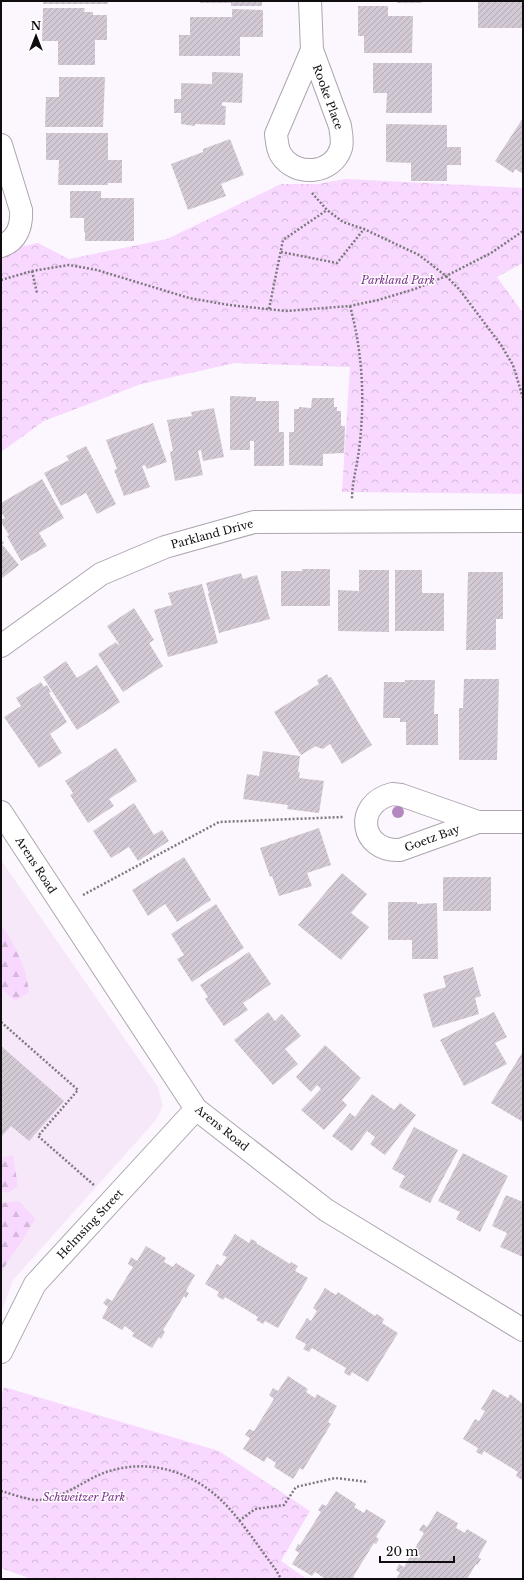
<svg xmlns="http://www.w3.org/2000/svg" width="524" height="1580" font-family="'Libre Baskerville',serif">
	<defs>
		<pattern id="forest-firs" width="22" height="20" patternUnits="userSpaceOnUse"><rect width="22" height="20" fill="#f8d8ff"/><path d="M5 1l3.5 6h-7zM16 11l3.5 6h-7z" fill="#d4b8da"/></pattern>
		<pattern id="park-crowns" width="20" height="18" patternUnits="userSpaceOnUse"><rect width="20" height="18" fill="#f8d8ff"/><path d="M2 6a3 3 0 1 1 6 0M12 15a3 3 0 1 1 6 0" fill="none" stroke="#d4b8da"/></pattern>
		<pattern id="building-hatch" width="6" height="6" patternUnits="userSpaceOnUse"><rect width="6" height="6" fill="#d2c9d4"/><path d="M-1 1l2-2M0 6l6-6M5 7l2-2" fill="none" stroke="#b3abb5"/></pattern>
	</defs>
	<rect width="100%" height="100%" fill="#fcf7fe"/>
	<path fill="#f6e8f9" d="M1,860L158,1087L163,1106L156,1120L13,1280L1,1313Z"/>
	<g fill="url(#forest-firs)">
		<path d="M1,927L4,928C17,950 26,967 29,992L15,1001L1,988Z"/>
		<path d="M13,1156L18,1186L8,1193L1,1191V1157Z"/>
		<path d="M19,1201L35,1219L20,1244L1,1272V1203Z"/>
	</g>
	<g fill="url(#park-crowns)">
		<path d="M346,179L523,188V263L497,277L523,313V494L342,492L350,367L235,363L141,384L44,421L1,452V251L38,243L69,259L167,239L281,184H317Z"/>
		<path d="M4,1387L219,1451L310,1511L281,1561L307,1579H32L1,1568V1398Z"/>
	</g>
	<g fill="url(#building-hatch)">
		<rect x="43" y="1" width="65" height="3"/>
		<path d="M200,1H262V6H231V3H200Z"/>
		<rect x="397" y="1" width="25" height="2"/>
		<rect x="478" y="1" width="45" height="27"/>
		<path d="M358,6H388V16H413L412,53H364V36H358Z"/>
		<path d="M43,8H85L84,12H93V15H107V40H95V65H58V41H42Z"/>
		<path d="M232,9L263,10V37H240V56H179V35H190V17H232Z"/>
		<path d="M373,63H432V113H386L387,93H373Z"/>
		<path d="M212,72L243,73L242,103L222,102V106H226L225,125L195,124V126L181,124V113H174V99H181V83L212,84Z"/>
		<path d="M59,77H105L103,127H45L46,97H59Z"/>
		<path d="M523,118V174L515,169L513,173L495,161Z"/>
		<path d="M386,124L447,125V147H461V165H447V181H411V163L386,162Z"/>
		<path d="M46,133H108V160H122V183H108V185H58L59,160H46Z"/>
		<path d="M230,139L244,175L221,184L226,196L188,210L171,164L203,152V149Z"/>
		<path d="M70,191H101V198H134V241H85V232H84V218H70Z"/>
		<path d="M230,396L256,397V401H279V432H284V466H254V441H250V450H230Z"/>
		<path d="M312,398H334V407H337V411H341V426H345L344,453L323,454V466L289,465V432H294V409H299V407L311,408Z"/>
		<path d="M214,408L224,457L203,461L201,450L198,451L203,475L175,481L170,452L173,451L167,420L192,416L191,412Z"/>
		<path d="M153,423L167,462L147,469L145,465L142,466L150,487L124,496L114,470L117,469L106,440Z"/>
		<path d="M86,446L116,504L97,514L86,493L61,506L44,473L69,460L66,456Z"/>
		<path d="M42,479L64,518L39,533L47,546L21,561L7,536L9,535L1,522V520L5,518L1,512V503Z"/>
		<path d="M1,539L4,543L2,544L19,565L1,579Z"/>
		<path d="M302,569H330V606H281V571H302Z"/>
		<path d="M359,570H389V632L338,631V590L359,591Z"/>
		<path d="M395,570H422V593H444V631H395Z"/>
		<path d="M468,572H503V619H496V650H466Z"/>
		<path d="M241,573L243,579L257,575L270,619L219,633L208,594L209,593L206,583Z"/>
		<path d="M202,584L218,643L168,657L154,610L172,605L168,593Z"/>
		<path d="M134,608L154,640L149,643L163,666L123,692L98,654L116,642L118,645L119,644L107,626Z"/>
		<path d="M66,661L77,678L97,665L120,702L77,730L43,677Z"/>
		<path d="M327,674L329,678L331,677L372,745L342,764L330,744L323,749L317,747L316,746L301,755L274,712L319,684L317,680Z"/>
		<path d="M464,679H499L497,760H459V708H463Z"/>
		<path d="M405,680H435L434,714H438V745H406V722H400V718H383L384,682H405Z"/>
		<path d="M41,682L44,687L47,685L51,692L49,693L67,722L50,734L62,753L39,768L4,717L21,706L16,698Z"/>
		<path d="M116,748L137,781L109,799L114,806L88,823L70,795L73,793L65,781Z"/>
		<path d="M263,751L300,756L298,772H300L299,778L324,781L319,813L287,809L288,805L243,799L247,774L259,776Z"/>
		<path d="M134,803L154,835L162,830L169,841L138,861L129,847L111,858L93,831Z"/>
		<path d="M319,828L331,865L307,873L312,886L279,896L272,876L270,877L260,848Z"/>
		<path d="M184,857L211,900L177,922L165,904L148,916L132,890Z"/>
		<path d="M342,873L367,894L351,913L369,927L341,960L298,925Z"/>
		<rect x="443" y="877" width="48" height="34"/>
		<path d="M388,902H417V904L437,903L438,959H412V940H388Z"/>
		<path d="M216,904L244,948L192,982L177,959L184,955L171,934Z"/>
		<path d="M249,952L271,984L243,1003L248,1010L224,1026L205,999L208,997L200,985Z"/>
		<path d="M473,967L481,996L475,998L479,1014L433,1028L423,994L446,987L443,976Z"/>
		<path d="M268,1012L275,1021L282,1014L301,1036L285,1049L298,1064L273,1085L234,1040Z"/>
		<path d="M494,1012L507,1037L495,1043L507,1064L464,1086L440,1040Z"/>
		<path d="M325,1045L361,1078L342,1100L347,1105L324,1130L301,1110L321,1089L317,1085L311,1092L296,1077Z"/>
		<path d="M1,1046L64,1101L29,1141L11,1126L1,1137Z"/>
		<path d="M522,1053H523V1122L491,1103Z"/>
		<path d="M372,1094L394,1110L400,1103L416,1115L385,1155L370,1144L375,1137L367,1131L352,1151L332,1136L350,1113L355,1117Z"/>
		<path d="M414,1127L458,1150L430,1203L399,1187L405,1176L392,1169Z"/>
		<path d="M463,1153L508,1176L480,1232L456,1219L460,1212L438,1201Z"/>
		<path d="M506,1195L523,1202V1257L500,1247L507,1233L492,1226Z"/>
		<path d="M235,1234L249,1243L251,1239L257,1242L256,1243L290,1264L291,1262L298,1266L295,1271L308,1278L278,1328L265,1321L263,1324L258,1321L256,1320L258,1317L225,1297L223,1300L217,1296L219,1292L205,1284L217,1264L221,1266L227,1257L222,1255Z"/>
		<path d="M146,1246L166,1258L164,1262L173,1267L176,1263L195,1275L186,1291L189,1293L186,1298L184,1296L163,1330L165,1332L161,1339L159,1337L152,1348L132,1336L134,1333L125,1326L122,1330L102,1318L108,1307L103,1303L107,1298L112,1301L133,1267L128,1264L131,1257L137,1261Z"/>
		<path d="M325,1288L336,1295L338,1292L375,1316L377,1314L384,1319L382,1323L398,1333L368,1382L352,1372L350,1376L344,1373L346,1368L312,1348L309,1352L303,1349L306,1344L295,1338L307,1318L311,1321L317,1311L313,1308Z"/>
		<path d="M288,1376L308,1389L306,1392L315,1398L317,1394L337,1406L328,1422L331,1424L303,1470L300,1468L293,1479L274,1467L276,1463L267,1457L264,1462L243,1449L250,1438L245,1435L249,1429L254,1431L274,1399L269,1395L273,1388L278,1391Z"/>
		<path d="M493,1389L508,1398L510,1394L523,1404L522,1480L516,1476L518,1472L484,1451L482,1455L476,1452L478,1448L463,1439L475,1419L479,1421L485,1411L481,1409Z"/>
		<path d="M336,1491L356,1504L354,1507L364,1513L366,1509L386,1521L376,1537L379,1539L376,1544L374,1543L353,1577L357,1579H323L324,1578L315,1572L312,1576L292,1564L299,1553L295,1550L298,1544L300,1545L321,1512L318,1510L322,1504L326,1506Z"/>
		<path d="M437,1511L458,1523L456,1528L465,1533L467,1529L487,1541L478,1557L481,1559L478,1564L477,1565L476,1564L467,1579H396L400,1573L396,1570L399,1564L404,1567L424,1533L419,1530L423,1524L427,1527Z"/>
	</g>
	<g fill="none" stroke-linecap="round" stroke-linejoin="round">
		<g stroke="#ada5af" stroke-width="24">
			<g id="minor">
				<path d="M310,1L312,50L340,126C341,133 343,141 341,148C333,174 296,178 281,155C277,149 277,142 276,134L312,50"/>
				<path d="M1,145L21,210C22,226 17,241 1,246"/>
				<path d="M1,646L101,574L165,547L254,522L523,521"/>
				<path d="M392,794L401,795L478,822L400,850C360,852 353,804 392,794Z"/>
				<path d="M478,822H523"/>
			</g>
		</g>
		<g stroke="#ada5af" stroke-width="24">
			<g id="tertiary">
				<path d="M1,812L196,1109L326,1210L523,1330"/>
				<path d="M1,1352L35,1284L196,1109"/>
			</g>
		</g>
		<g stroke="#7d797e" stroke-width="2.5" stroke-dasharray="2 2" stroke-linecap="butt">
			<path d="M312,193L327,210L343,222L364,229L419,255L446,276L459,289L501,345L513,365L523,398"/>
			<path d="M281,252L337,263L364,229"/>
			<path d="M32,271L37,293"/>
			<path d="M1,280L32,271L69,265L97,270L189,298L229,305L286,311L350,306L378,300L415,289L446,276L491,253L523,231"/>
			<path d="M350,306C363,354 365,401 359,450C357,467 352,482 352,499"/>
			<path d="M269,309L283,240L327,210"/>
			<path d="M83,895L219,822L343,817"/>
			<path d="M1,1022L78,1090L38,1136L95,1186"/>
			<path d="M1,1491C12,1494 25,1499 36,1500C60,1500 80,1483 101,1474C146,1456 194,1471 226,1505C244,1524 260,1549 276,1570L281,1579"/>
			<path d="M239,1521L255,1509L284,1505L296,1487L335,1478L368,1482"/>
		</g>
		<use href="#minor" stroke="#fff" stroke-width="22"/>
		<use href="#tertiary" stroke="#fff" stroke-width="22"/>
	</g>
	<circle fill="#b488be" cx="398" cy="812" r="6"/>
	<g text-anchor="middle" stroke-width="3" stroke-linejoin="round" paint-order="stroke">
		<g font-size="11" fill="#100d11" stroke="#fff">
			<text transform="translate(328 97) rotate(70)" y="4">Rooke Place</text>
			<text transform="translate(212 534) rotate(-15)" y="4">Parkland Drive</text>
			<text transform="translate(432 838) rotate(-20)" y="4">Goetz Bay</text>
			<text transform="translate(36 865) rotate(57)" y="4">Arens Road</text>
			<text transform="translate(222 1128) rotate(39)" y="4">Arens Road</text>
			<text transform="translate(90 1224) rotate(-47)" y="4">Helmsing Street</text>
		</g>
		<g font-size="11" font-style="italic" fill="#792e8a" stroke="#fff">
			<text x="398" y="284">Parkland Park</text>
			<text x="84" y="1501">Schweitzer Park</text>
		</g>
	</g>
	<rect width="524" height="1580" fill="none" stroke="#100d11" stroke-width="4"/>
	<g transform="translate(36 36)" stroke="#ffffff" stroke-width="3" paint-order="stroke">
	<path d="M0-3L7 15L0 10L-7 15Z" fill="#100d11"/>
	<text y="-6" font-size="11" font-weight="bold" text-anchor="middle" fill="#100d11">N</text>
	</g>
	<path d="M380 1556v6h74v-6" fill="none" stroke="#100d11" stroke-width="2"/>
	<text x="386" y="1556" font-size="12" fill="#100d11" stroke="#ffffff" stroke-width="3" paint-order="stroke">20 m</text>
</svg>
